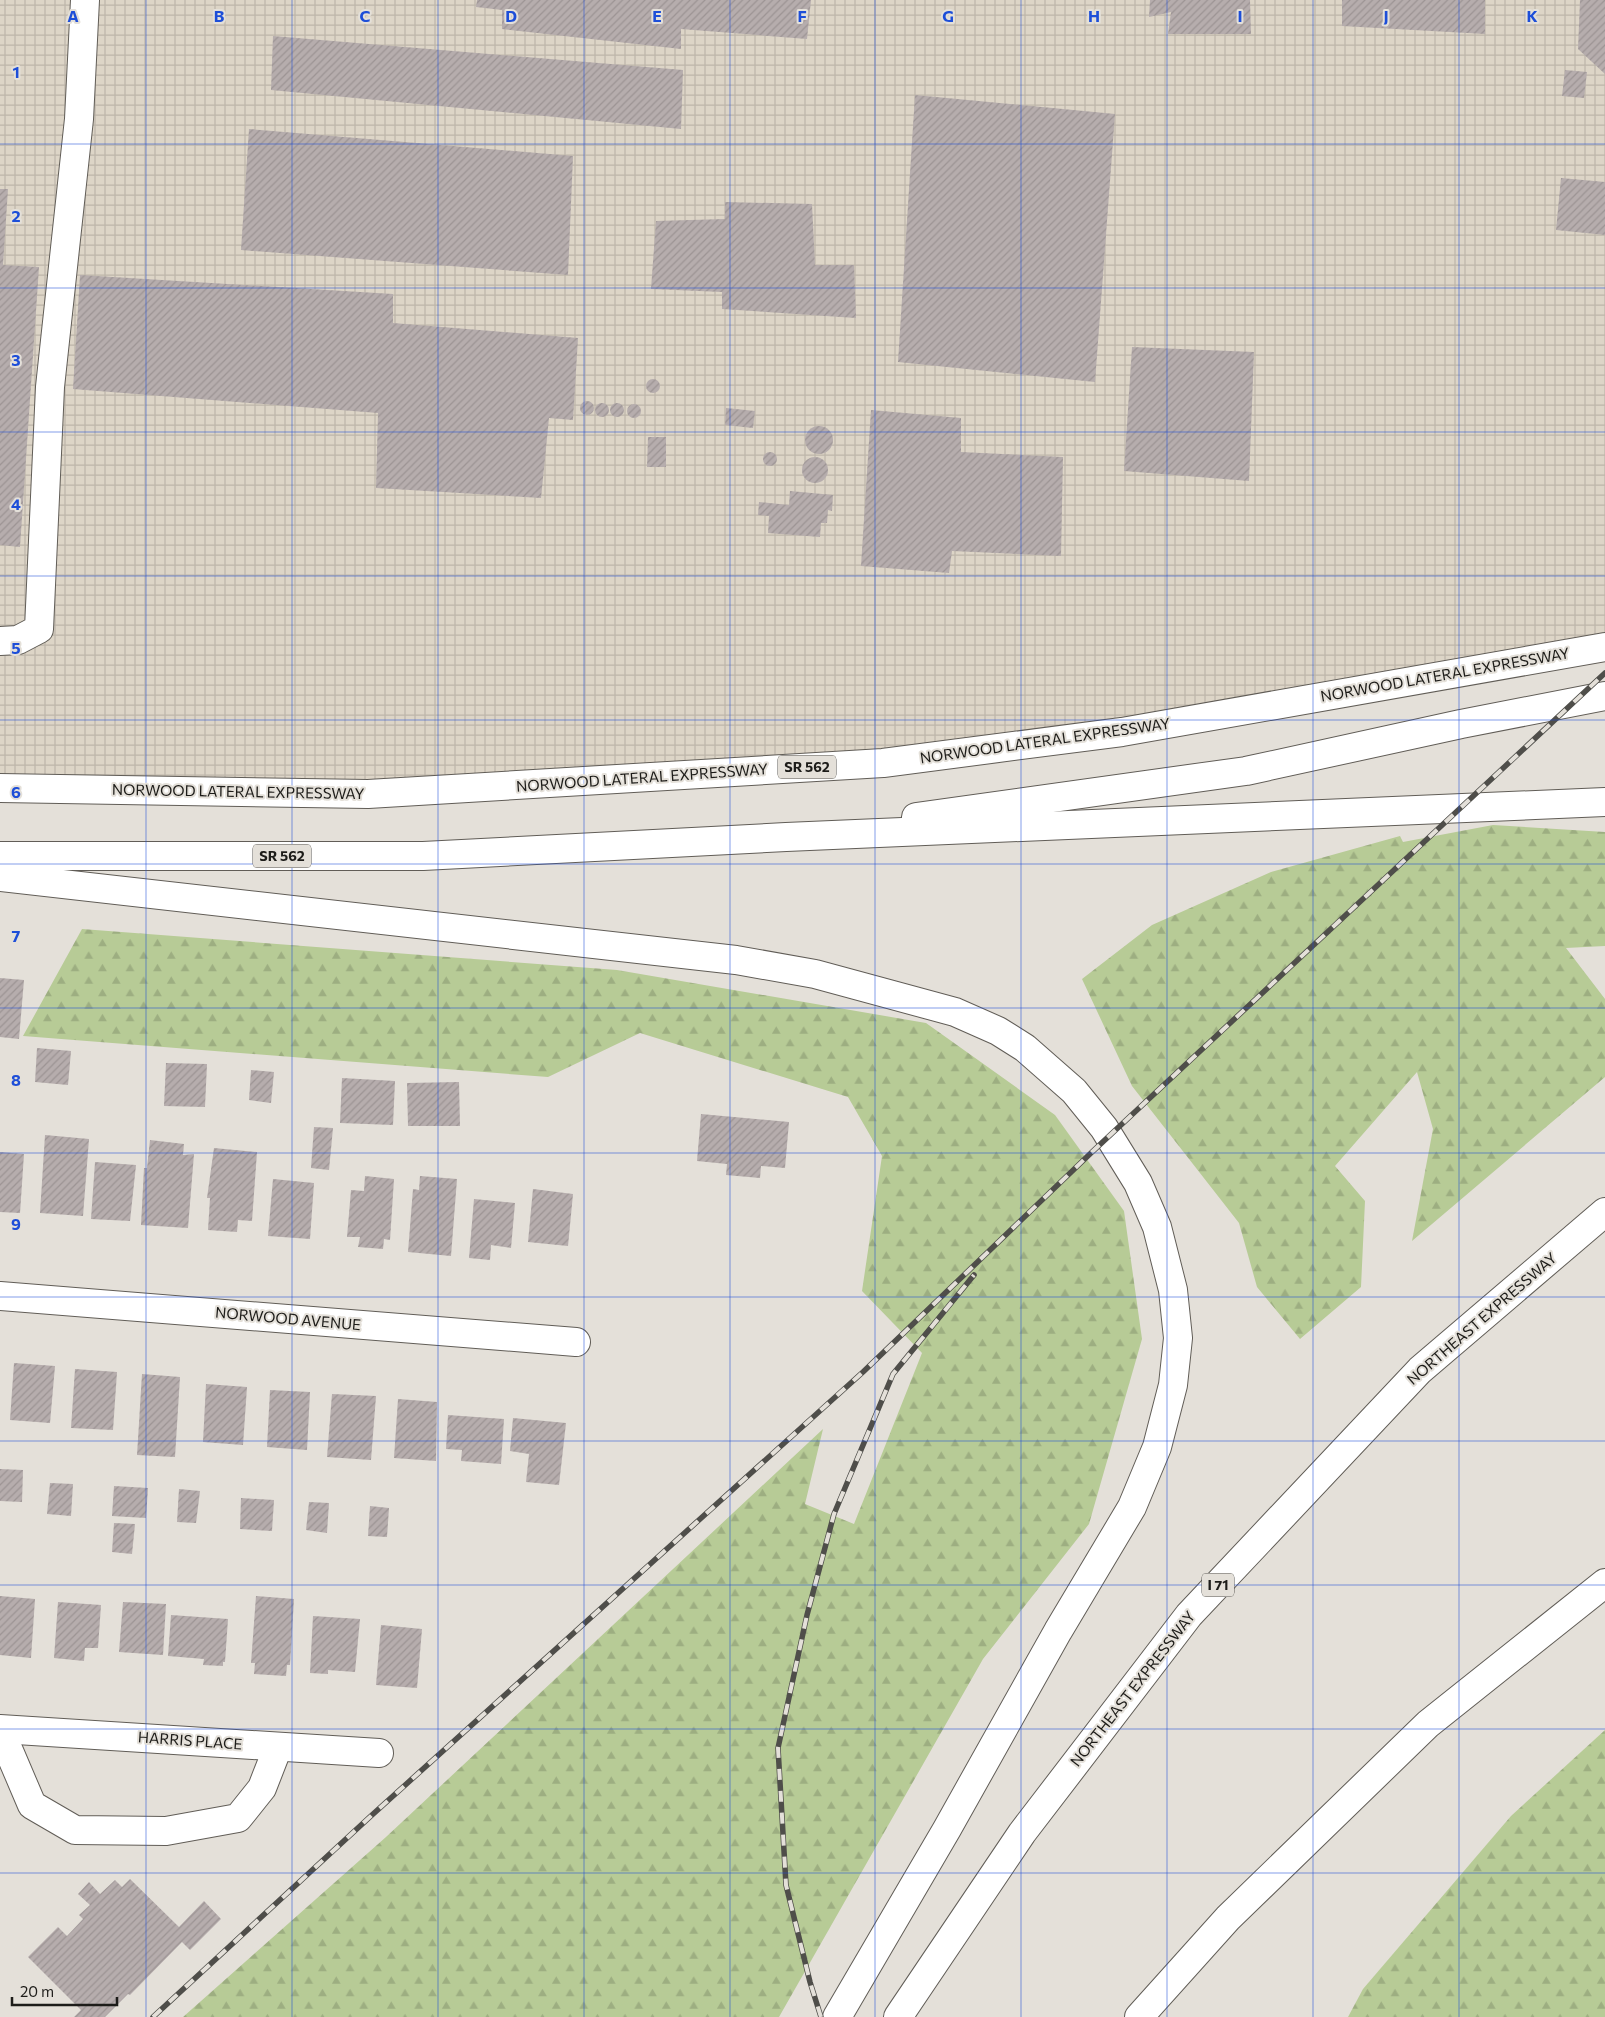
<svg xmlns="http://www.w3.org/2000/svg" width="1605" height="2017" font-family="Commissioner,sans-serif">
	<defs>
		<pattern id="industrial-grid" width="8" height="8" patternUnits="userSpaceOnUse" patternTransform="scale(1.25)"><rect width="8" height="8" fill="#ddd5c7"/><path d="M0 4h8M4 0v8" fill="none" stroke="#bdb6aa"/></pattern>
		<pattern id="forest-firs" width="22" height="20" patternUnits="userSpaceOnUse" patternTransform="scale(1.25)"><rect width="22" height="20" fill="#b7cb96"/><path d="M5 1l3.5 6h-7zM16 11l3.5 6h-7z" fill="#9dae81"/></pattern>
		<pattern id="building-hatch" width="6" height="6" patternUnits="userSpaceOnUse" patternTransform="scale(1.25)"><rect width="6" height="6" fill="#b6adad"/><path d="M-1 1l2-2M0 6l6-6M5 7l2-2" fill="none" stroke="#9c9494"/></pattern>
	</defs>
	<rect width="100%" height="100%" fill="#e4e0d9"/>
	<path fill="url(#industrial-grid)" d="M0,0H1605V647L1122,732L688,775L0,788Z"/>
	<g fill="url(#forest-firs)">
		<path d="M1493,825L1605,832V946L1566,948L1605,999V1077L1412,1241L1433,1129L1417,1072L1335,1166L1365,1201L1361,1287L1300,1339L1257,1287L1239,1223L1132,1086L1082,979L1152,925L1271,872L1400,836L1403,842Z"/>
		<path d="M82,929L617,970L926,1023L1055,1115L1124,1211L1142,1339L1089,1524L983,1659L779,2017H183L386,1837L823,1429L805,1504L854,1524L922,1353L862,1291L882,1156L848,1097L640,1033L548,1077L23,1036Z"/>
		<path d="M1605,1730V2017H1348L1363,1989L1511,1816Z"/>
	</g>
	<g fill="url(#building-hatch)">
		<path d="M477,0H811L807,39L681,29V49L502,29V10L476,7Z"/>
		<path d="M1150,0H1250L1251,34H1168L1171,12L1149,17Z"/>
		<path d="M1342,0H1485V34L1342,26Z"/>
		<path d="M1580,0H1605V74L1578,49Z"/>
		<path d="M273,36L683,70L681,129L271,90Z"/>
		<path d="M1565,70L1587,72L1584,98L1562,96Z"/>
		<path d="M915,95L1115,114L1095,382L898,362Z"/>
		<path d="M249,129L573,156L568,275L241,250Z"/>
		<path d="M1561,178L1605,182V235L1556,230Z"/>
		<path d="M0,189H8L3,265L39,267L20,547L0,545Z"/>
		<path d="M725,202L812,204L815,265H854L856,318L722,309V292L651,289L656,221L725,219Z"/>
		<path d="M80,275L393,294V323L578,338L573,420L549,418L541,498L376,488L378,413L73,389Z"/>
		<path d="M1132,347L1254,352L1249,481L1124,471Z"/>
		<circle cx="653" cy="386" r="7"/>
		<circle cx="587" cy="408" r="7"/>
		<circle cx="617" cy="410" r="7"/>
		<circle cx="602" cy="410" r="7"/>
		<circle cx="634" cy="411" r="7"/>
		<path d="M726,408L755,411L753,428L725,425Z"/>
		<path d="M871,410L961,418V452L1063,457L1061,556L952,551L949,573L861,566Z"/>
		<circle cx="819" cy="440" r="14"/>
		<path d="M648,437H666V467H647Z"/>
		<circle cx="770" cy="459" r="7"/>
		<circle cx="815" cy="470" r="13"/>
		<path d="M790,491L833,495L832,511L828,510L827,523H821L820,537L768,533L769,516L758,515L759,502L789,505Z"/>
		<path d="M0,978L24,980L19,1039L0,1037Z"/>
		<path d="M37,1048L71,1051L68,1085L35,1082Z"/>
		<path d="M166,1063L207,1064L205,1107L164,1106Z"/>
		<path d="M251,1070L274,1072L271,1103L249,1100Z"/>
		<path d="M342,1078L395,1081L393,1125L340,1123Z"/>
		<path d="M459,1082L460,1126H408L407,1083Z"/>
		<path d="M701,1114L789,1122L785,1168L761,1166L760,1178L726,1175L727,1164L697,1161Z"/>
		<path d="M314,1127L333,1128L329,1170L311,1168Z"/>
		<path d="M45,1135L89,1139L83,1216L40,1213Z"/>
		<path d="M150,1140L184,1144L183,1155L194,1154L188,1228L141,1225L144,1168H147Z"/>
		<path d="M214,1148L257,1152L252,1221L238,1220L237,1232L208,1230L210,1198H207Z"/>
		<path d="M0,1152L24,1154L20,1213L0,1212Z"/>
		<path d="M95,1162L136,1165L130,1221L91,1219Z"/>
		<path d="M365,1176L394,1179L390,1240L384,1239L383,1249L358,1247L360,1237H347L351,1190L364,1191Z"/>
		<path d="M420,1176L457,1179L451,1256L408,1252L413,1189L419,1190Z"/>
		<path d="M273,1179L314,1183L310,1239L268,1236Z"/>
		<path d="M533,1189L573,1194L568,1246L528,1242Z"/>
		<path d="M474,1199L515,1203L511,1248L491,1245L490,1260L469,1258Z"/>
		<path d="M14,1363L55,1366L50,1423L10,1420Z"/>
		<path d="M75,1369L117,1372L113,1430L71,1428Z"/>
		<path d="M142,1374L180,1377L175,1457L137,1455Z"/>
		<path d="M206,1384L247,1387L243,1445L203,1442Z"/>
		<path d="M270,1390L310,1392L307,1450L267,1447Z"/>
		<path d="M332,1394L376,1396L371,1460L327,1457Z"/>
		<path d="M398,1399L437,1402L436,1461L394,1458Z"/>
		<path d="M448,1415L504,1419L501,1464L461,1461L462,1450L446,1449Z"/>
		<path d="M513,1418L566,1423L559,1485L526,1482L529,1454L510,1451Z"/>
		<path d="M0,1469L23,1470L22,1502L0,1501Z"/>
		<path d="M50,1483L73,1484L71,1516L47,1514Z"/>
		<path d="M114,1486L148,1488L146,1518L112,1516Z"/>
		<path d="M179,1489L200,1491L196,1523L177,1522Z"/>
		<path d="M241,1498L274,1500L272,1531L240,1529Z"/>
		<path d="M309,1502L329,1503L327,1533L306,1530Z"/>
		<path d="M370,1506L389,1508L387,1537L368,1536Z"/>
		<path d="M114,1523L135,1524L132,1554L112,1552Z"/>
		<path d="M0,1596L35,1599L31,1658L0,1655Z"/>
		<path d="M256,1596L294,1599L290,1665H287L286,1676L254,1674L255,1663H251Z"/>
		<path d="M58,1602L101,1605L98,1648H85L84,1661L54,1658Z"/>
		<path d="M123,1602L166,1604L163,1655L119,1652Z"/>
		<path d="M171,1615L228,1619L225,1662H223V1666L203,1665L204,1659L168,1656Z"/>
		<path d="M313,1616L360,1619L355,1672L328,1670V1674L310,1673Z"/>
		<path d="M381,1625L422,1629L417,1688L376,1685Z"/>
		<path d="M130,1879L179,1927L204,1901L221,1919L190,1950L182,1942L130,1995L128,1994L105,2017H74L81,2010L28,1957L58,1927L67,1936L83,1919L79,1915L90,1905L78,1894L89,1882L100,1894L115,1880L122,1887Z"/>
	</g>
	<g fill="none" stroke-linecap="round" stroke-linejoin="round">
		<g stroke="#615d57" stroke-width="30">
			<g id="minor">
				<path d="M0,641L18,640L39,629L50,387L79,119L85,0"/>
				<path d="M0,1296L576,1342"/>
				<path d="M0,1729L379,1753"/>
				<path d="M0,1730L32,1805L75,1830L166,1831L238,1818L262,1788L278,1747"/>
			</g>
		</g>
		<g stroke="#615d57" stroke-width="30">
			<g id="highway">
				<path d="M0,788L368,794L883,763L1122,732L1605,647"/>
				<path d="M916,817L1246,771L1461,724L1605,696"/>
				<path d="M0,856H423L786,837L1605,802"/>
				<path d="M0,877L736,960L815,974L955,1012L998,1031L1025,1048L1074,1091L1104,1128L1138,1183L1157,1227L1173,1290L1178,1338L1173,1385L1157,1447L1132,1507L1058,1631L947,1829L837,2017"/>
				<path d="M898,2017L1022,1833L1189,1615L1420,1370L1605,1212"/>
				<path d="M1139,2017L1228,1918L1428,1724L1605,1583"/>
			</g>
		</g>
		<use href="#minor" stroke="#fff" stroke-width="28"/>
		<use href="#highway" stroke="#fff" stroke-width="28"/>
		<g stroke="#4f4e4a" stroke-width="5.5">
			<g id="rail">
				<path d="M153,2017L372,1815L863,1372L1092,1152L1605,673"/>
				<path d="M821,2017L810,1982L786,1885L778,1748L807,1615L834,1514L893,1374L974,1275"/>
			</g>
		</g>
		<use href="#rail" stroke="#e4e0d9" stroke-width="4" stroke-dasharray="11" stroke-linecap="butt"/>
	</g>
	<path fill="none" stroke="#1d4ed8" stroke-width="1" stroke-opacity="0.55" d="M146,0V2017M292,0V2017M438,0V2017M584,0V2017M730,0V2017M875,0V2017M1021,0V2017M1167,0V2017M1313,0V2017M1459,0V2017M0,144H1605M0,288H1605M0,432H1605M0,576H1605M0,720H1605M0,864H1605M0,1008H1605M0,1153H1605M0,1297H1605M0,1441H1605M0,1585H1605M0,1729H1605M0,1873H1605"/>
	<g text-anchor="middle" stroke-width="4" stroke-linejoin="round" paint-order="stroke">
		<g fill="#e4e0d9" stroke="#595753" stroke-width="1">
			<rect x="778" y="755.5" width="58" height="23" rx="4"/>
			<rect x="253" y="844.5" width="58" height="23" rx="4"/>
			<rect x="1202" y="1573.5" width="32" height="23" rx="4"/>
		</g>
		<g font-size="14" font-weight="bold" fill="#1d1c19">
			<text x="807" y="772">SR 562</text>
			<text x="282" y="861">SR 562</text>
			<text x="1218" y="1590">I 71</text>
		</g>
		<g font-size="15" fill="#1d1c19" stroke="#e4e0d9">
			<text transform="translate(1445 675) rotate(-10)" y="5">NORWOOD LATERAL EXPRESSWAY</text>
			<text transform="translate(1045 741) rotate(-8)" y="5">NORWOOD LATERAL EXPRESSWAY</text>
			<text transform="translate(642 778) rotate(-4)" y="5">NORWOOD LATERAL EXPRESSWAY</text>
			<text transform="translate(238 792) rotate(1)" y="5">NORWOOD LATERAL EXPRESSWAY</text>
			<text transform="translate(288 1319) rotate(5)" y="5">NORWOOD AVENUE</text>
			<text transform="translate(1482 1319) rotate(-41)" y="5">NORTHEAST EXPRESSWAY</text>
			<text transform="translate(1133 1689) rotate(-52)" y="5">NORTHEAST EXPRESSWAY</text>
			<text transform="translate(190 1741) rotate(4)" y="5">HARRIS PLACE</text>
		</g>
	</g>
	<g font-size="16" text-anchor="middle" font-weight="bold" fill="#1d4ed8" stroke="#e4e0d9" stroke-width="4" stroke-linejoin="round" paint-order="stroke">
		<text x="73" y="22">A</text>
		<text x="219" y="22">B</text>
		<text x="365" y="22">C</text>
		<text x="511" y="22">D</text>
		<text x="657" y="22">E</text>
		<text x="802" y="22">F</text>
		<text x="948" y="22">G</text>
		<text x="1094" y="22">H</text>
		<text x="1240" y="22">I</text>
		<text x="1386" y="22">J</text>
		<text x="1532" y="22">K</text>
		<text x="16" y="78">1</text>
		<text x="16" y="222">2</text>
		<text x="16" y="366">3</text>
		<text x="16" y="510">4</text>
		<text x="16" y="654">5</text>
		<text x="16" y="798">6</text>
		<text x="16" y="942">7</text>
		<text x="16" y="1086">8</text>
		<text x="16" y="1230">9</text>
	</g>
	<path d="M12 1997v8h105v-8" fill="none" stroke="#1d1c19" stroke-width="2.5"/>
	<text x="20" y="1997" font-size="15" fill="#1d1c19" stroke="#e4e0d9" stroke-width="4" paint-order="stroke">20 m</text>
</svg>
